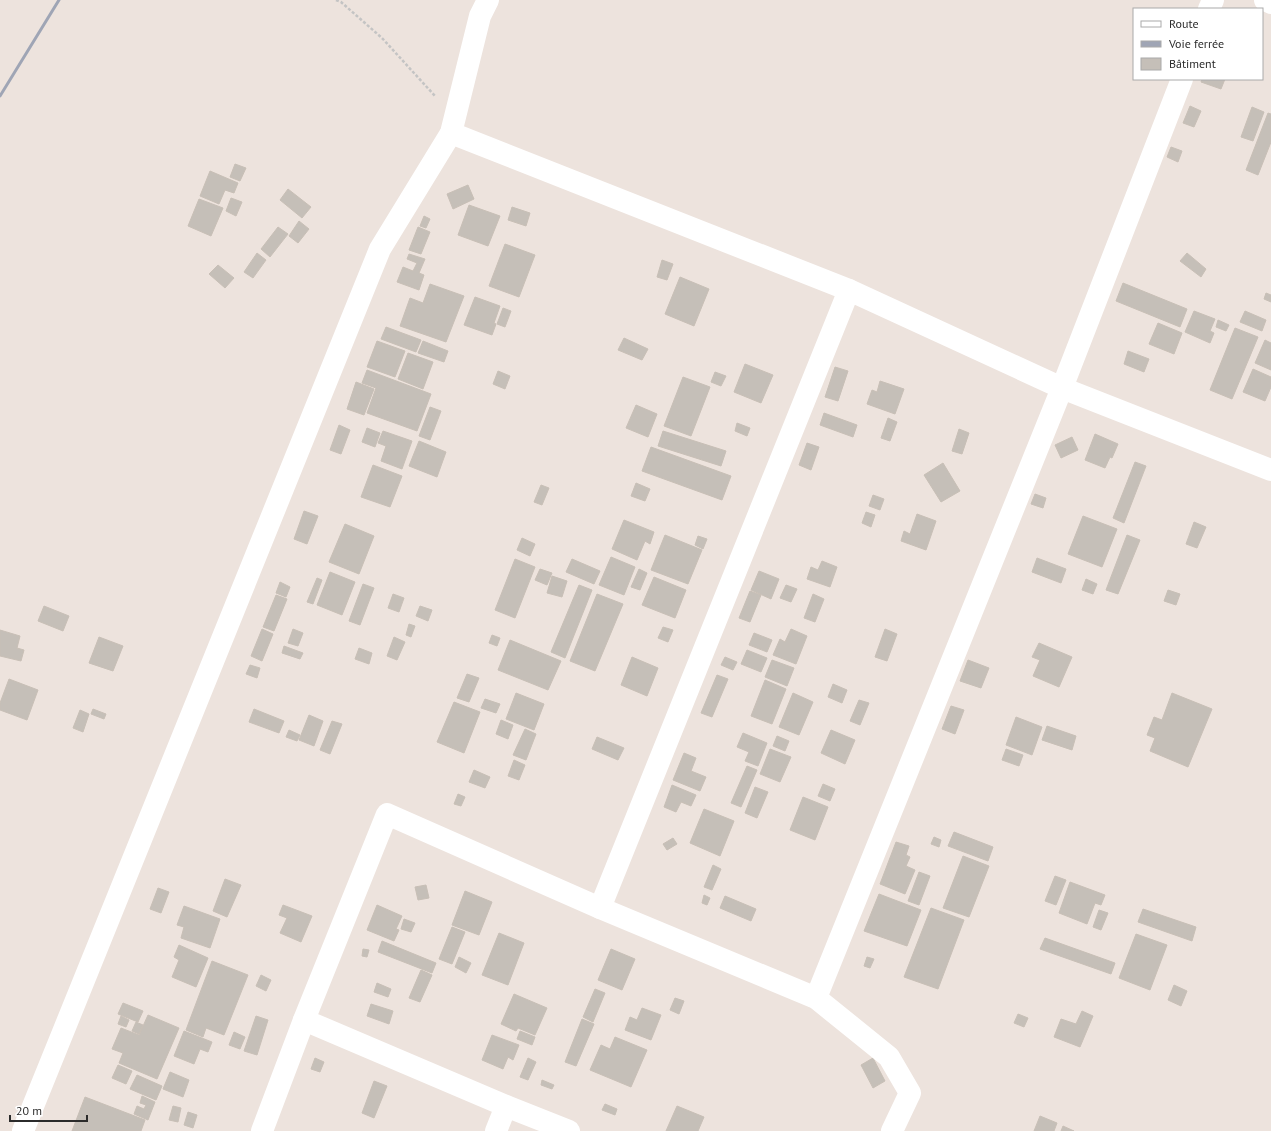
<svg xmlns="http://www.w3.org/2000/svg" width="1271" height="1131" font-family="'PT Sans',sans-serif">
	<rect width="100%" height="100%" fill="#ede3dd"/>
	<g fill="#c5bfb8" stroke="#c8bfb6">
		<path d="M1202,79H1225L1221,89L1201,82Z"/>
		<path d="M1190,106L1201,111L1194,127L1183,123Z"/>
		<path d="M1252,107L1264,112L1253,141L1241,137Z"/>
		<path d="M1268,113L1271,114V142L1258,175L1246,170Z"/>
		<path d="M1171,147L1182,151L1178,162L1167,157Z"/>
		<path d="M235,164L246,168L240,181L230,177Z"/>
		<path d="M210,171L238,183L234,193L225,190L219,204L200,196Z"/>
		<path d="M468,185L474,199L453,209L447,194Z"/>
		<path d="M288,189L311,207L302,218L280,200Z"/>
		<path d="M231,198L242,202L236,216L226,211Z"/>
		<path d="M199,199L223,208L211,236L188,226Z"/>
		<path d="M469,205L500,216L488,246L458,235Z"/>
		<path d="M512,207L530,213L526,226L508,220Z"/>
		<path d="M424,216L430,219L426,228L420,226Z"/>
		<path d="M299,221L309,229L298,243L289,236Z"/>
		<path d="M278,227L288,234L270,257L261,249Z"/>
		<path d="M418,227L430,232L421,254L409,250Z"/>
		<path d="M505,244L535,255L519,297L489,286Z"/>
		<path d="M257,253L266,260L253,278L244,272Z"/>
		<path d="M1187,253L1206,269L1201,277L1180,261Z"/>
		<path d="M409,254L425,259L419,273L424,275L419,290L397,282L403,267L413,271L417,263L407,259Z"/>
		<path d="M662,260L673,264L667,280L657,277Z"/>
		<path d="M218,265L234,278L225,288L209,274Z"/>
		<path d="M680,277L709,289L694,326L665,314Z"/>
		<path d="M1123,283L1187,309L1180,327L1116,301Z"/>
		<path d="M430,284L464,296L446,342L400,326L410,298L423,303Z"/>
		<path d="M1266,293L1271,295V302L1264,299Z"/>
		<path d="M475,297L500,306L494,323L496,324L492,335L464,325Z"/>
		<path d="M503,308L511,311L505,327L497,324Z"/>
		<path d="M1194,311L1215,319L1210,331L1214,333L1210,343L1185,332Z"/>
		<path d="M1245,311L1266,320L1262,331L1240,322Z"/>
		<path d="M1218,320L1229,325L1226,331L1216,327Z"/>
		<path d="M1158,323L1182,333L1174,354L1149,344Z"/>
		<path d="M386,327L421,340L416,352L381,339Z"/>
		<path d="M1235,328L1258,337L1232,399L1210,390Z"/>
		<path d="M624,338L648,349L642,360L618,350Z"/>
		<path d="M1265,340L1271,343V370L1255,363Z"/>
		<path d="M377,341L405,351L395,377L367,367Z"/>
		<path d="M423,341L448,351L444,362L418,353Z"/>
		<path d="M1128,351L1149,359L1144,372L1124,364Z"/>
		<path d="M408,353L433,362L423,389L398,379Z"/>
		<path d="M745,364L773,375L761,403L734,392Z"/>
		<path d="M835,367L848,371L838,401L825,397Z"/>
		<path d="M1253,369L1271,377V387L1265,401L1243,392Z"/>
		<path d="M367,370L431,394L417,431L367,413L376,388L362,383Z"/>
		<path d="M498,371L510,376L505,389L493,384Z"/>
		<path d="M715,372L726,376L721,386L711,382Z"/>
		<path d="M683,377L710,387L691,436L664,426Z"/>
		<path d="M880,381L904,389L895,414L867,404L872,390L877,392Z"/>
		<path d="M356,382L374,389L364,415L347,409Z"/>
		<path d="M636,405L657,414L648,437L626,428Z"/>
		<path d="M430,407L441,411L430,440L419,436Z"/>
		<path d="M824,413L857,425L853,437L820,425Z"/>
		<path d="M888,418L897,422L890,441L881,438Z"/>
		<path d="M737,423L750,428L747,436L735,431Z"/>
		<path d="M339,425L350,430L341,454L330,450Z"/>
		<path d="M367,428L380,433L375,447L362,442Z"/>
		<path d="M959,429L969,433L962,454L952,451Z"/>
		<path d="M383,431L412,441L402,469L381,461L386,446L378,443Z"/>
		<path d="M663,431L726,451L721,466L658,446Z"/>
		<path d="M1095,434L1118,444L1112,458L1110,457L1105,468L1085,460Z"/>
		<path d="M1072,437L1078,450L1061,458L1055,445Z"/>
		<path d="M419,441L446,452L437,477L409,466Z"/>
		<path d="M807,443L819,447L811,470L799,465Z"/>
		<path d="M651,447L731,476L722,500L642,471Z"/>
		<path d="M1135,462L1146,466L1124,523L1113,518Z"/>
		<path d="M943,463L960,491L941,502L924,475Z"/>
		<path d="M373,465L402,476L390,507L361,497Z"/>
		<path d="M636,483L650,489L645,501L631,496Z"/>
		<path d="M541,485L549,488L542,505L534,502Z"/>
		<path d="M1035,494L1046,498L1043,508L1031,504Z"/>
		<path d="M873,495L884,499L880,510L869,506Z"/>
		<path d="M304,511L318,516L307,544L294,539Z"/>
		<path d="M866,512L875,515L871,527L862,523Z"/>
		<path d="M917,514L936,521L926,550L901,541L904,531L910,534Z"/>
		<path d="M1083,516L1117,529L1102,567L1068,554Z"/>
		<path d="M624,520L654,532L650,544L645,541L637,560L612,549Z"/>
		<path d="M1194,522L1206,527L1197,548L1186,544Z"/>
		<path d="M345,524L374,536L359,574L329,562Z"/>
		<path d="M665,535L702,550L688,584L651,570Z"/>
		<path d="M1127,535L1140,540L1118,594L1106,590Z"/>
		<path d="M698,536L707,539L703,549L695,545Z"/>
		<path d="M522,538L535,544L530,556L517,550Z"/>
		<path d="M611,557L635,567L624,595L599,585Z"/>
		<path d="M1037,558L1066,569L1061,583L1032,572Z"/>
		<path d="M515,559L535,567L515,618L495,610Z"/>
		<path d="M572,559L600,571L594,584L566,572Z"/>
		<path d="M822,561L837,567L830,587L807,579L811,567L818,570Z"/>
		<path d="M540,569L552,573L547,585L535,580Z"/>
		<path d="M639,569L647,573L640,590L631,587Z"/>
		<path d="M759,571L779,579L771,599L751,590Z"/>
		<path d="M330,572L355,582L342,615L317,605Z"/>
		<path d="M552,576L567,581L562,597L547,593Z"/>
		<path d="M654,577L686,590L675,618L642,605Z"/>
		<path d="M317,578L322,580L313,604L307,602Z"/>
		<path d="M1086,579L1097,584L1093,594L1082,590Z"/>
		<path d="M280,582L290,587L286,597L276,593Z"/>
		<path d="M363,584L374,588L360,625L349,621Z"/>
		<path d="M579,585L592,590L565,658L551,652Z"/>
		<path d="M786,585L797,589L791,602L780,598Z"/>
		<path d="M1168,590L1180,594L1176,605L1164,601Z"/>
		<path d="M750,591L761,595L750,622L739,618Z"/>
		<path d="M393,594L404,598L399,612L388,608Z"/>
		<path d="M597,594L623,604L595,671L570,661Z"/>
		<path d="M813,594L824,599L815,622L804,618Z"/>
		<path d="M276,595L287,599L274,631L263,627Z"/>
		<path d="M44,606L69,616L63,631L38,621Z"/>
		<path d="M420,606L432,610L428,621L416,616Z"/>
		<path d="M409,624L415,626L411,637L406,635Z"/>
		<path d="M663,627L673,630L668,642L658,638Z"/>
		<path d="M262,629L273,634L262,661L251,656Z"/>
		<path d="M293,629L303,633L298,646L288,643Z"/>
		<path d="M791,629L807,636L796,664L773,655L780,639L785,642Z"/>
		<path d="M885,629L897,634L887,661L875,657Z"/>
		<path d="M0,630L20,636L17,648L24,650L21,661L0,656Z"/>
		<path d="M754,633L772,640L767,652L749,645Z"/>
		<path d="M492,635L500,638L497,646L489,643Z"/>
		<path d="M99,637L123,646L113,671L89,663Z"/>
		<path d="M394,637L405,642L397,660L387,656Z"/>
		<path d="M510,640L561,661L548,690L498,670Z"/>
		<path d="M1039,643L1072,657L1059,687L1033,676L1040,660L1032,657Z"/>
		<path d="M284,646L303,653L300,659L282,653Z"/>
		<path d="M359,648L372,653L369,664L355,659Z"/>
		<path d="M747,650L767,658L761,672L741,664Z"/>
		<path d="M632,657L658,668L647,696L621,685Z"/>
		<path d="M725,657L737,662L733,670L721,665Z"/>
		<path d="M772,660L794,668L787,686L765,677Z"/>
		<path d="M968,660L989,668L981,688L960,681Z"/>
		<path d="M250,665L260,668L257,678L246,674Z"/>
		<path d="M467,674L479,678L469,702L457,698Z"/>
		<path d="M717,675L728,679L712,717L701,713Z"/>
		<path d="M9,679L38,690L27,720L0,710V703Z"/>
		<path d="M765,680L786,689L772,724L751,716Z"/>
		<path d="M833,684L847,690L842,703L828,697Z"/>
		<path d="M516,693L544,704L534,730L506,719Z"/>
		<path d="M793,693L813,702L799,735L779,727Z"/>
		<path d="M1172,693L1212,709L1188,767L1150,751L1155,738L1147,735L1154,717L1162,720Z"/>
		<path d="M485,699L500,704L496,713L481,708Z"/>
		<path d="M859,700L869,703L860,725L850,721Z"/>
		<path d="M454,702L480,712L464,753L437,742Z"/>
		<path d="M951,706L964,710L955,734L942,729Z"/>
		<path d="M93,709L106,714L104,719L91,714Z"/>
		<path d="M254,709L284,721L279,733L249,722Z"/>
		<path d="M80,710L89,714L83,732L73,728Z"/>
		<path d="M309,715L323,721L314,746L299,740Z"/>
		<path d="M1016,717L1042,727L1032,755L1006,745Z"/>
		<path d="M501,720L513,725L508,739L496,734Z"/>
		<path d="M332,721L342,724L330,754L320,750Z"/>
		<path d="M1047,726L1076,736L1072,750L1042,740Z"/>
		<path d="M525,729L536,734L526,760L513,755Z"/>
		<path d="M289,730L300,735L297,741L286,737Z"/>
		<path d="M831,730L855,740L845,764L821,753Z"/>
		<path d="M743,733L767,743L758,766L745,761L749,752L737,747Z"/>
		<path d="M777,736L789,741L785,751L773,746Z"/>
		<path d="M597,737L624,748L618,760L592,749Z"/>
		<path d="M770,749L791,757L780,782L760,774Z"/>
		<path d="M1006,749L1023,755L1019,766L1002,760Z"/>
		<path d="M684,753L696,758L691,771L706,777L700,791L673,780Z"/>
		<path d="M514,760L525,765L519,780L508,776Z"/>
		<path d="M747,766L757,770L741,807L731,803Z"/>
		<path d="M474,770L490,777L485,788L469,782Z"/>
		<path d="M823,784L835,789L830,801L818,796Z"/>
		<path d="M672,785L696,795L691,806L681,802L676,812L664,807Z"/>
		<path d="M755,787L768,792L757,818L745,813Z"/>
		<path d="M458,794L465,797L461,806L454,804Z"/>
		<path d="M803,797L828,807L815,840L790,830Z"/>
		<path d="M704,809L734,821L720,856L690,843Z"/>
		<path d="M954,832L993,847L988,861L948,846Z"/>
		<path d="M934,837L941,840L939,847L931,844Z"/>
		<path d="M673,838L677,844L667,850L663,844Z"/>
		<path d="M896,842L909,846L906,855L910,857L906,866L915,870L905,894L880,884Z"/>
		<path d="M963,856L989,866L969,917L943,908Z"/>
		<path d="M713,865L721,869L712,890L704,887Z"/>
		<path d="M919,872L930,876L919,905L908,901Z"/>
		<path d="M1055,876L1066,880L1056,905L1045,901Z"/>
		<path d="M225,879L241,885L227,917L213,911Z"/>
		<path d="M1070,882L1105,895L1101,905L1095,903L1087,924L1059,913Z"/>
		<path d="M426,885L429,898L418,900L415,887Z"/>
		<path d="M158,888L169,892L161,913L150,909Z"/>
		<path d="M465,891L492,902L479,935L452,925Z"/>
		<path d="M879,894L921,910L907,946L864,931Z"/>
		<path d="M704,895L710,898L707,905L702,903Z"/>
		<path d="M725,896L756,909L751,921L720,908Z"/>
		<path d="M283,905L312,916L301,942L280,933L287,918L279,915Z"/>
		<path d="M377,905L402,916L396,929L399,930L394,941L367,930Z"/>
		<path d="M184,906L220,919L210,948L181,938L184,927L177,925Z"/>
		<path d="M931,908L964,920L938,989L904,977Z"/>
		<path d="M1143,909L1196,927L1192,941L1138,922Z"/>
		<path d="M1099,910L1108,913L1101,930L1093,927Z"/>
		<path d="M404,919L415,923L411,932L401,929Z"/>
		<path d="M452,927L465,932L452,964L439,959Z"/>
		<path d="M499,933L524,943L508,985L482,975Z"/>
		<path d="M1136,934L1167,945L1150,990L1119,978Z"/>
		<path d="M1045,938L1115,963L1111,974L1040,949Z"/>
		<path d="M382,941L436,963L432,973L378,952Z"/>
		<path d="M179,945L208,958L196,987L172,977L179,960L174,957Z"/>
		<path d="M363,949L369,950L367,957L362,956Z"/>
		<path d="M611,949L635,959L622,990L598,980Z"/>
		<path d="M459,957L471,963L466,973L455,967Z"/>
		<path d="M867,957L874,959L870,968L864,966Z"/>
		<path d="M212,961L248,975L224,1035L206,1028L203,1037L186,1030Z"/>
		<path d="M421,970L432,975L420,1002L409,998Z"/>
		<path d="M261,975L271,980L266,991L256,986Z"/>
		<path d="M377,983L391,989L388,997L374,992Z"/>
		<path d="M1174,985L1187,991L1181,1006L1168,1000Z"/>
		<path d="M595,989L605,993L593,1022L583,1017Z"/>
		<path d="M514,994L547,1008L535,1035L518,1028L516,1031L501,1024Z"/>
		<path d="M675,998L684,1001L679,1014L670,1010Z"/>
		<path d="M123,1003L143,1011L138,1022L118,1014Z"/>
		<path d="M371,1004L393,1011L389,1024L367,1016Z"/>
		<path d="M642,1008L661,1015L651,1040L625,1030L630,1017L637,1020Z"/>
		<path d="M1082,1011L1093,1016L1080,1047L1054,1037L1061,1019L1076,1024Z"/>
		<path d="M1018,1014L1028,1018L1024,1027L1014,1023Z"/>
		<path d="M148,1015L179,1028L157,1079L119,1063L123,1053L112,1049L121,1028L139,1035Z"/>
		<path d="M121,1016L129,1020L126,1027L118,1024Z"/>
		<path d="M256,1016L268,1020L257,1055L244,1051Z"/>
		<path d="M582,1019L594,1024L576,1066L565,1062Z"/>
		<path d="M136,1022L143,1025L139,1034L132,1031Z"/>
		<path d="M184,1031L212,1042L208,1052L200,1049L194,1064L174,1056Z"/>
		<path d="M520,1031L535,1037L532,1045L517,1039Z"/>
		<path d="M234,1032L245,1037L240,1049L229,1045Z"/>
		<path d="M492,1035L519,1045L513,1060L508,1057L503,1069L482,1060Z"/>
		<path d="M615,1037L647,1050L631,1087L590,1070L601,1045L610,1049Z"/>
		<path d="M315,1058L324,1062L320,1072L311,1069Z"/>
		<path d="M528,1058L536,1062L528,1080L520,1077Z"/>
		<path d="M873,1058L885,1081L873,1088L861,1065Z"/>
		<path d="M118,1065L132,1071L126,1084L112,1078Z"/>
		<path d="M170,1072L189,1080L183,1097L163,1089Z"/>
		<path d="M137,1075L162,1086L156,1100L130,1089Z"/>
		<path d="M542,1080L554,1085L552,1089L541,1085Z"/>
		<path d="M374,1081L387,1086L374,1118L362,1113Z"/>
		<path d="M142,1096L155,1102L148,1120L134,1114L137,1106L144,1109L146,1105L140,1103Z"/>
		<path d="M85,1097L145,1120L141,1131H72Z"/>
		<path d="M605,1104L617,1109L615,1115L602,1110Z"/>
		<path d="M173,1106L181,1108L178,1122L169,1120Z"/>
		<path d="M677,1106L704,1117L698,1131H666Z"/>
		<path d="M188,1112L197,1115L193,1128L184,1125Z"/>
		<path d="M1040,1116L1057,1123L1054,1131H1034Z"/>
		<path d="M1063,1126L1074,1131H1061Z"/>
	</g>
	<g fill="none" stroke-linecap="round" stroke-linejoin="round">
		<path stroke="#c4c4c4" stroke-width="2.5" stroke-dasharray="3 2" stroke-linecap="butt" d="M336,0L341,2L382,38L435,96"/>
		<g stroke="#fff" stroke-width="22">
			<path d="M1265,0L1271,3"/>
			<path d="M1209,9L1213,0"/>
			<path d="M451,133L849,290L1062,388L1271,470"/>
			<path d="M600,908L849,290"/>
			<path d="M816,998L1062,388L1182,79"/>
			<path d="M304,1020L506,1106L569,1131"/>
			<path d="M23,1131L380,249L451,133L480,16L488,0"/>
			<path d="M262,1131L304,1020L387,814L600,908L816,998L889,1057L910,1093L892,1131"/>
			<path d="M496,1131L506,1106"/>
		</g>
		<path stroke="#9fa5b5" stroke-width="3" d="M0,96L59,0"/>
	</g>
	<rect x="1133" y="8" width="130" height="72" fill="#ffffff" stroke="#aaaaaa"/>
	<rect x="1141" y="21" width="20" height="6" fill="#ffffff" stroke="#aaaaaa"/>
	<text x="1169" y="28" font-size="12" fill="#2b2b2b">Route</text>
	<rect x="1141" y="41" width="20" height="6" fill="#9fa5b5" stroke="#aaaaaa"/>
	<text x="1169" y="48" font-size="12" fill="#2b2b2b">Voie ferrée</text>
	<rect x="1141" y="58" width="20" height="12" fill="#c5bfb8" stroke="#aaaaaa"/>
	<text x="1169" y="68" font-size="12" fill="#2b2b2b">Bâtiment</text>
	<path d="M10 1115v6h77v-6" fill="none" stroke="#2b2b2b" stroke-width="2"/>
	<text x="16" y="1115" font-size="12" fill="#2b2b2b" stroke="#ffffff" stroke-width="3" paint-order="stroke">20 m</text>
</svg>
